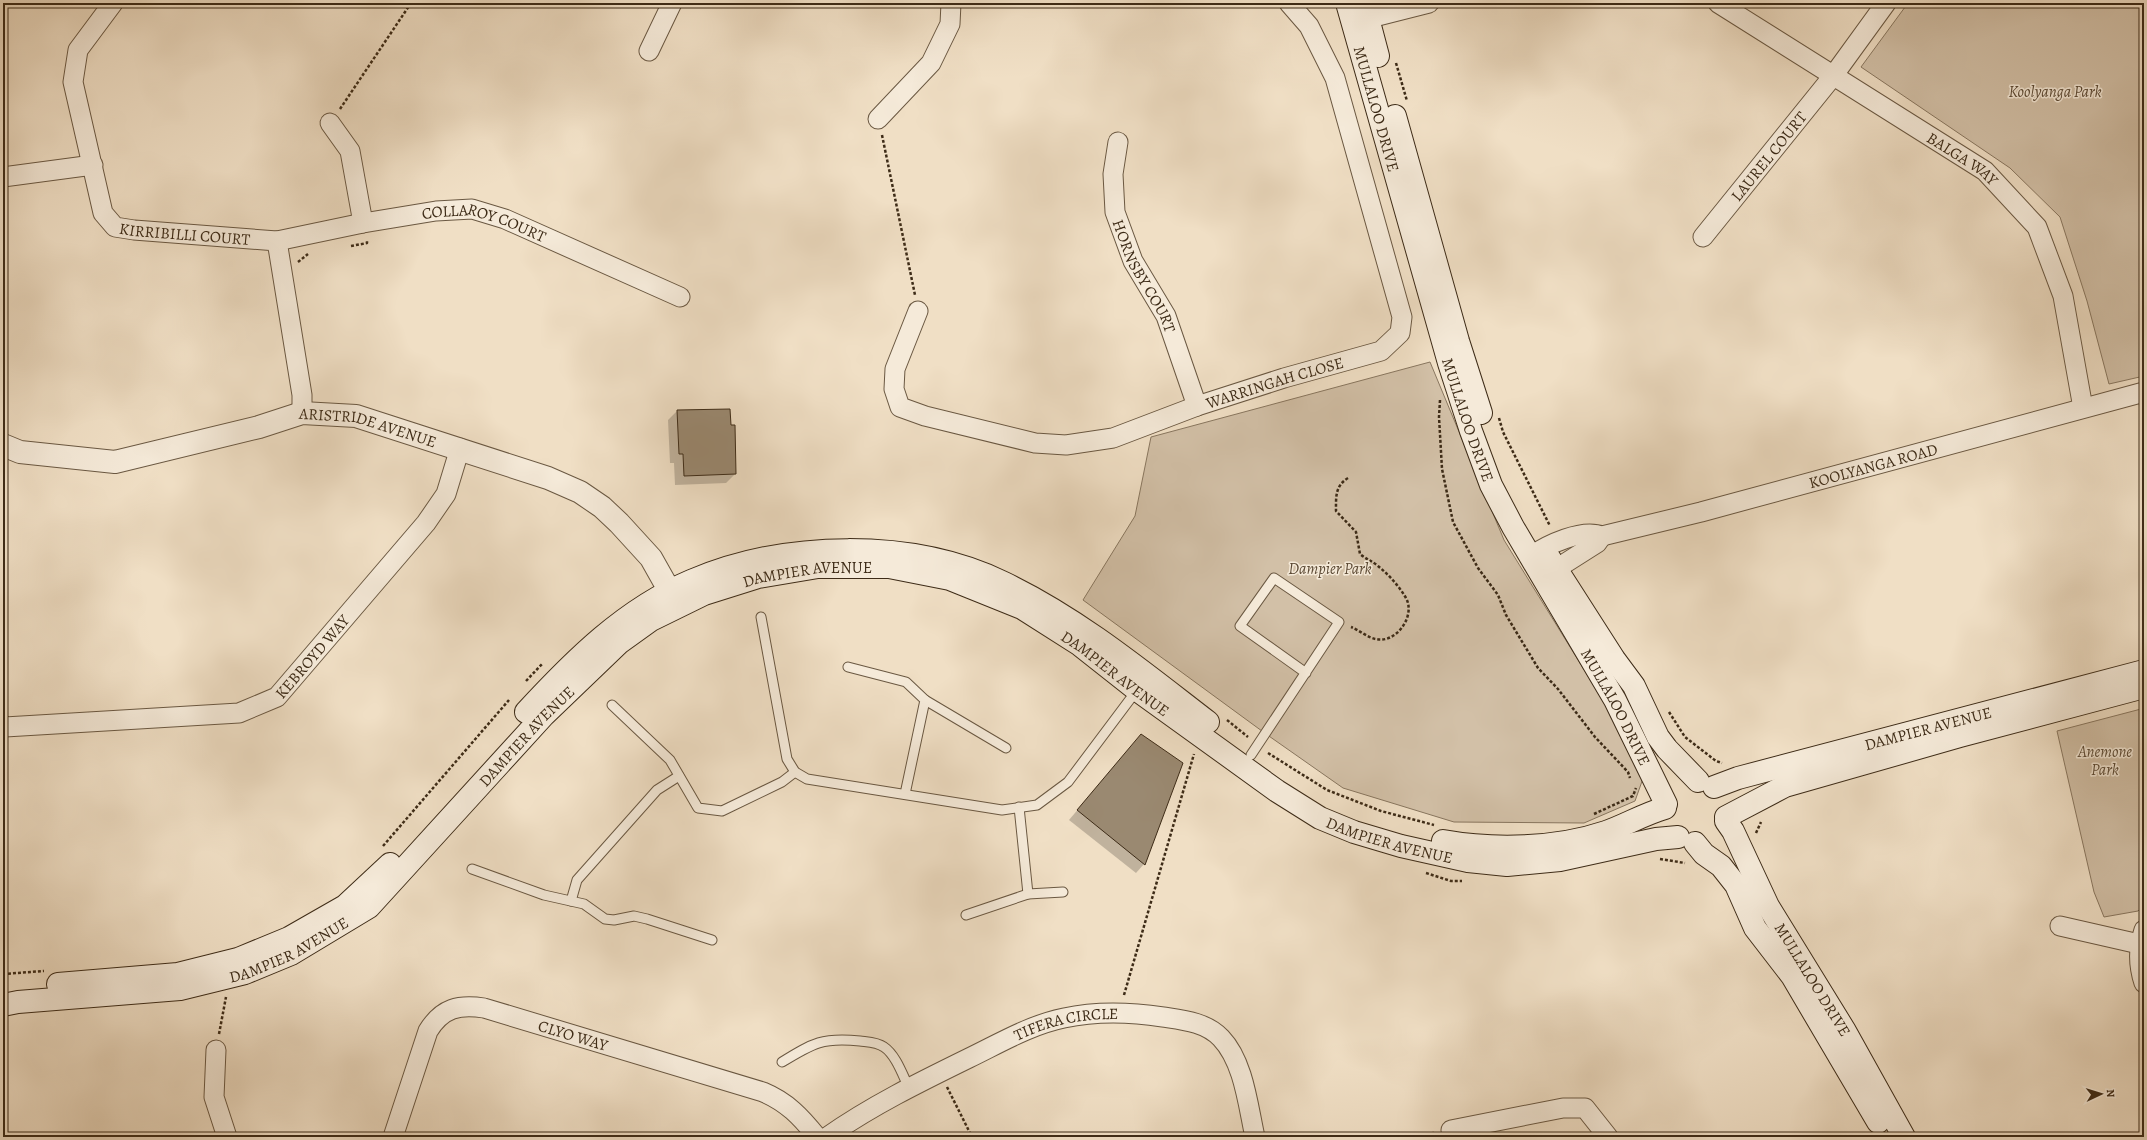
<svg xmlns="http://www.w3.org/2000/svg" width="2147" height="1140" font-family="Alegreya,serif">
	<rect width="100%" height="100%" fill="#f0dfc5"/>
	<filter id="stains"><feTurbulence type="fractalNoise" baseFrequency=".005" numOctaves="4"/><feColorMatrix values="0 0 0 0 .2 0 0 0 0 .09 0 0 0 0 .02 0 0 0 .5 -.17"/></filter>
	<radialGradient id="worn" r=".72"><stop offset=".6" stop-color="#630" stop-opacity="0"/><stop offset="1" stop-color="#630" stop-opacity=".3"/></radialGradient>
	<g fill="#d2c0a7" stroke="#88765f">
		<path d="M1908,3H2144V376L2109,384L2087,301L2060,217L2010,168L1861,67Z"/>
		<path d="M1430,362L1504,540L1646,770L1635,801L1584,823L1454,822L1343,788L1266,734L1083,600L1135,516L1151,437Z"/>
		<path d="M2141,709L2144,719V905L2138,911L2104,917L2094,892L2057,731Z"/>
	</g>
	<g fill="#0003">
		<path d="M677,411L734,426L735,474L726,483L675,485L674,463H670L668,420Z"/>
		<path d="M1141,735L1144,864L1136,873L1069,820Z"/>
	</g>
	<g fill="#9a8971" stroke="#3d2b17">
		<path d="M730,409L731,425H735L736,474L684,476L683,454H679L677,410Z"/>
		<path d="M1141,734L1183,763L1145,865L1077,810Z"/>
	</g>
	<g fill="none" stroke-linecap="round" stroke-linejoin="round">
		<g stroke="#6a5842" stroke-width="11">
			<g id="service">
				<path d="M761,617L787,759L795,772L807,779L1002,810L1037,805L1068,782L1137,690"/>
				<path d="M848,667L906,682L925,700L905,794"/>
				<path d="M925,700L1006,748"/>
				<path d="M612,705L670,760L698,808L722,811L782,782L795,772"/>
				<path d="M1251,755L1339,622L1274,578L1240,626L1306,673"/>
				<path d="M1019,807L1028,894"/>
				<path d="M472,869L544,895L584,904L605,919L614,920L634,916L647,919L712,940"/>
				<path d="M571,901L577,880L657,790L679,776"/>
				<path d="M966,915L1028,894L1063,892"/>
				<path d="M782,1062C813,1043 823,1037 860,1041C867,1042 877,1042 884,1047C896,1055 903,1076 909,1088"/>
			</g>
		</g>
		<g stroke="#6a5842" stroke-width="21">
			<g id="minor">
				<path id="s1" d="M113,3L78,50L73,82L103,213L115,227L134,230L277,241L302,395V413"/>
				<path id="s2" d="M1718,3L1985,171L2037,227L2063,296L2083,408"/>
				<path d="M1354,22L1429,3"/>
				<path d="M649,51L672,3"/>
				<path d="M878,119L931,63L950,24L951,3"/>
				<path d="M330,123L350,151L363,223"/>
				<path id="s3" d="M1118,142L1113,174L1115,212L1133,261L1166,316L1197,406"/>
				<path d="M3,177L93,165"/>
				<path id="s4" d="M1703,237L1833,76L1886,3"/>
				<path id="s5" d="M277,241L363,223L436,211L472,209L505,219L680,297"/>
				<path id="s6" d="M918,311L895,369L894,389L900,407L925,416L1035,443L1066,445L1113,438L1197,406L1284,378L1381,351L1400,333L1402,317L1335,78L1309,26L1289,3"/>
				<path id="s7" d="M1531,556C1547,545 1582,528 1602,536L1701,512L2144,392"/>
				<path d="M1545,576L1597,543L1602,536"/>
				<path id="s8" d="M3,725L5,727L239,713L277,697L426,523L446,494L460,448"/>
				<path d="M2060,926L2139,944"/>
				<path d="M2144,930C2138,948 2138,965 2144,983"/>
				<path d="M216,1050L214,1097L227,1137"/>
				<path d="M1451,1130L1563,1108H1585L1608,1137"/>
				<path id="s9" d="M393,1137L428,1031C442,1008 459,1004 484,1008L763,1092C787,1102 801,1117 817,1137"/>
				<path id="s10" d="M827,1137C871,1106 920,1082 969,1058C1000,1043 1030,1025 1064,1018C1096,1011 1130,1012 1163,1017C1183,1020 1206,1022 1221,1038C1244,1062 1248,1106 1255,1137"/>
			</g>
		</g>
		<g stroke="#6a5842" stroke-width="24">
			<g id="tertiary">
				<path id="s11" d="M3,445L20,452L115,462L259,427L302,413L356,416L548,478L580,492L602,507L619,523L651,558L678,606"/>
			</g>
		</g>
		<g stroke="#3d2b17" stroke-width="24">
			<g id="secondary">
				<path id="s12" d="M1347,3L1449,363L1471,431L1491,485L1513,527L1615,700L1666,804"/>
				<path d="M1364,3L1378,56"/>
				<path d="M1395,116L1458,341L1481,413"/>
				<path d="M1548,556L1614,659L1634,686L1658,737L1667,749L1698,781"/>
				<path d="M526,712C574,660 625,609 691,581C784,541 912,538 1004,583C1079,619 1143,672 1208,722"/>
				<path id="s13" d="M1714,787L1738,778L2144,671"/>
				<path d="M1726,817L1785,786L1960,736L2144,687"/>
				<path id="s14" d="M1726,821L1733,831L1768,906L1845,1031L1904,1137"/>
				<path d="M1443,841C1493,850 1556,849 1606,832C1626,825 1644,814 1665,808"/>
				<path d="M1695,843L1704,854L1721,866L1736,885L1755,928L1792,976L1878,1122"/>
				<path d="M58,984L178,974L238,959L289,938L345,906L390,864"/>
				<path id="s15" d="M3,1005L18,1002L180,989L245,973L291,954L369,907L544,715L619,643L651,620L704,594L758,577L818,567H889L950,579L1022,608L1080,645L1137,690L1277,791L1320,818L1354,832L1401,846L1468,861L1507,865L1560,860L1656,839L1678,837"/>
			</g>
		</g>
		<g stroke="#3d2b17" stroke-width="2.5" stroke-dasharray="3 2" stroke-linecap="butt">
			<path d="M1396,63L1407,101"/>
			<path d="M340,109L411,3"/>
			<path d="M882,135L915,295"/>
			<path d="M351,246L367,243V241"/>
			<path d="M298,262L308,254"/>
			<path d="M1440,400L1439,417L1442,469L1453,522L1478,568L1498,595L1506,615L1538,668L1558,689L1595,737L1628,772L1630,778"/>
			<path d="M1499,418L1503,432L1550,526"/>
			<path d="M1348,478C1335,486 1336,497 1336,511L1356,532L1360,554C1366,559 1372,561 1378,566C1389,575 1399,586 1406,598C1416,616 1396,644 1376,639C1368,638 1359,630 1351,627"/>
			<path d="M526,681L543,663"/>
			<path d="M1669,712L1685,737L1716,761L1722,763"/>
			<path d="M1227,720L1248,737"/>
			<path d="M1268,753L1327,790L1381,811L1434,825"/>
			<path d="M1594,814L1633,796L1636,788"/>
			<path d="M1756,833L1761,822"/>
			<path d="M383,846L509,700"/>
			<path d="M1660,859L1685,863"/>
			<path d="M1426,873L1451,881H1462"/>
			<path d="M3,974L44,971"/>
			<path d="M1124,995L1194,754"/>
			<path d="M219,1034L226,997"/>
			<path d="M947,1087L972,1137"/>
			<path d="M1407,1137L1434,1133"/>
		</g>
		<use href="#service" stroke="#f5ead9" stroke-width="9"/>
		<use href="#minor" stroke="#f5ead9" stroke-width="19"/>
		<use href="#tertiary" stroke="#f5ead9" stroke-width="22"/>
		<use href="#secondary" stroke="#f5ead9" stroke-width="22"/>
	</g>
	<g text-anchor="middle" stroke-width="3" stroke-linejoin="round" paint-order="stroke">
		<g font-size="16" font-style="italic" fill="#5b4934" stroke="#f5ead9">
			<text x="2055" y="97">Koolyanga Park</text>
			<text x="1330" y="574">Dampier Park</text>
			<text x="2105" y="757">Anemone<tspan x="2105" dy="18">Park</tspan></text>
		</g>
		<g font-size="16" fill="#3d2b17" stroke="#f5ead9">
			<text dy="6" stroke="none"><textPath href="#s12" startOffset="110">MULLALOO DRIVE</textPath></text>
			<text dy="6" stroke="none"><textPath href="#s4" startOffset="104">LAUREL COURT</textPath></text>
			<text dy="6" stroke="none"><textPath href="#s2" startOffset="290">BALGA WAY</textPath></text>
			<text dy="6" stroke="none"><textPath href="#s5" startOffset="212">COLLAROY COURT</textPath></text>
			<text dy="6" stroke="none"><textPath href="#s1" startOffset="314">KIRRIBILLI COURT</textPath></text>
			<text dy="6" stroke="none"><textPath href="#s3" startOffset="141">HORNSBY COURT</textPath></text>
			<text dy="6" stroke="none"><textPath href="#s6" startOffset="491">WARRINGAH CLOSE</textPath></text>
			<text dy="6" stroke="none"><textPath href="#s12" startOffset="434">MULLALOO DRIVE</textPath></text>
			<text dy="6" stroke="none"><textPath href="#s11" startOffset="375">ARISTRIDE AVENUE</textPath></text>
			<text dy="6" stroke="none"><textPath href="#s7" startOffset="356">KOOLYANGA ROAD</textPath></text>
			<text dy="6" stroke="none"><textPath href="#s15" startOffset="954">DAMPIER AVENUE</textPath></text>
			<text dy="6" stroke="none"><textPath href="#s8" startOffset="332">KEBROYD WAY</textPath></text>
			<text dy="6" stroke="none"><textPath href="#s15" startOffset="1290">DAMPIER AVENUE</textPath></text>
			<text dy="6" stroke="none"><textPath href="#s12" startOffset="758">MULLALOO DRIVE</textPath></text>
			<text dy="6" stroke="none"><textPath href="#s13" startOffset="222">DAMPIER AVENUE</textPath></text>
			<text dy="6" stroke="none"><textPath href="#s15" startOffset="618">DAMPIER AVENUE</textPath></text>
			<text dy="6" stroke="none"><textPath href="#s15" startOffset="1614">DAMPIER AVENUE</textPath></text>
			<text dy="6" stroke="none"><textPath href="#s15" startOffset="294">DAMPIER AVENUE</textPath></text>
			<text dy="6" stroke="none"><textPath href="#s14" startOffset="181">MULLALOO DRIVE</textPath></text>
			<text dy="6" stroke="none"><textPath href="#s10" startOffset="267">TIFERA CIRCLE</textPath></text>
			<text dy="6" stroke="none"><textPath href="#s9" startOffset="270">CLYO WAY</textPath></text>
		</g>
	</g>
	<rect width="2147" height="1140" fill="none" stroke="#f0dfc5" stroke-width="16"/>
	<rect x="4" y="4" width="2139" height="1132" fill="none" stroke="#3d2b17" stroke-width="2"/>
	<rect x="8" y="8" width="2131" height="1124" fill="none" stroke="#3d2b17"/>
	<g transform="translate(2101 1094) rotate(86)" stroke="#f5ead9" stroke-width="3" paint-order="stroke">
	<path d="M0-3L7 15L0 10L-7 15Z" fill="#3d2b17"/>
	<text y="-6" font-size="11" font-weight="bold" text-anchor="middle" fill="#3d2b17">N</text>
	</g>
	<rect width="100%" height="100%" filter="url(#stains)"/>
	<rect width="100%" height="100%" fill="url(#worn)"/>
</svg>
